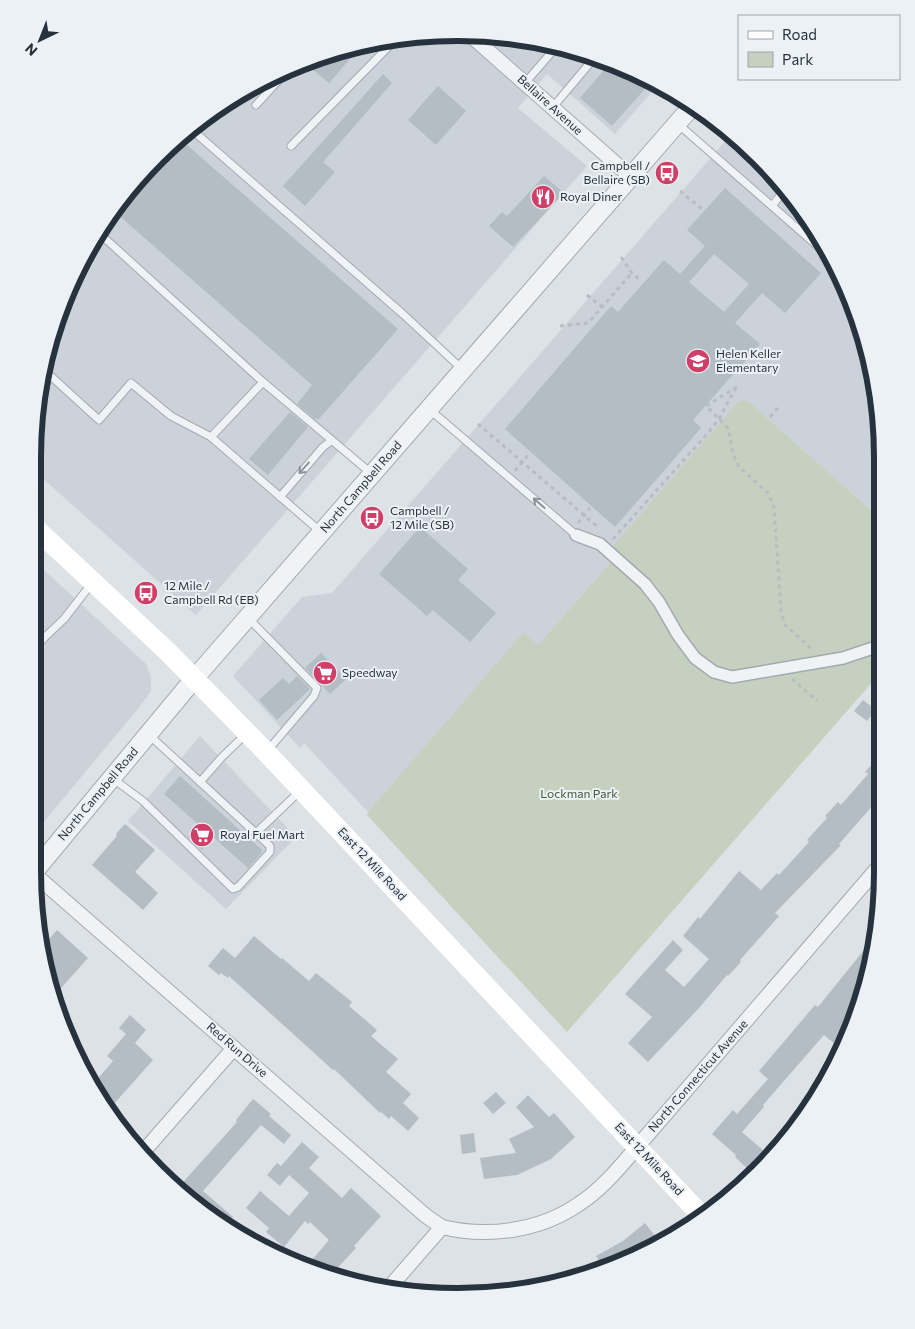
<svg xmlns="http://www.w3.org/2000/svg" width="915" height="1329" font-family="Commissioner,sans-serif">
	<rect width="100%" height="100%" fill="#dde2e7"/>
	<g fill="#cbd2d9">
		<path d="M458,33L541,41L620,65L658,85L615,134L547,74L518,108L587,166L196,615L33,470L41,375L89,245L157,157L222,104L295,65L320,57L375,41Z"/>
		<path d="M728,138L768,170L839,269L874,375L882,457V520L748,401H739L615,545L611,562L537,646L523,634L368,812L304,743L300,748L233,676L302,597L332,593Z"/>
		<path d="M32,559L146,664L151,677V691L141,705L33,835Z"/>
		<path d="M200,736L296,837L226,909L128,821Z"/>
	</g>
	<path fill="#c5d1be" d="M739,401H748L882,520V671L567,1032L367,815L368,812L523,633L538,645L611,562L614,545Z"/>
	<g fill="#b4bcc4" fill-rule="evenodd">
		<path d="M363,44L329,83L312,69L323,56Z"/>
		<path d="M611,62L620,65L651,82L612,126L580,98Z"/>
		<path d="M383,74L392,83L323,162L335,172L305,206L283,186Z"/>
		<path d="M438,86L466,111L436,145L408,120Z"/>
		<path d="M179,138L398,329L318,420L317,418L315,419L297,404L312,385L115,212L157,157Z"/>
		<path d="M544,176L564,193L513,247L489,226L502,212L507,216Z"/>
		<path d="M725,188L821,273L785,313L762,293L735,323L760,344L693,420L701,428L615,527L505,429L611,306L618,312L664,260L680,274L705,246L687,230ZM714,254L749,284L724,312L689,282Z"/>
		<path d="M290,412L308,427L268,475L249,459Z"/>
		<path d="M420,527L468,569L458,580L496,613L470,642L433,610L427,616L379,574Z"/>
		<path d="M321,653L346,679L330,694L305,668Z"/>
		<path d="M297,676L310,689L277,720L259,700L283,678L289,684Z"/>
		<path d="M863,700L876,710L867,721L854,711Z"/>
		<path d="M882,753V795L839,844L841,845L775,913L779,916L740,960L741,962L728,976L727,975L699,1008L648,1062L628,1043L652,1017L625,994L673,940L683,950L665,970L684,987L709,959L683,936L698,917L700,919L739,871L761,890L777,873L779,875L809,842L807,840L827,818L825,816L838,802L841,805L868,774L865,772Z"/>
		<path d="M180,776L263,851L248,868L213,837L202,850L188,837L199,825L164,794Z"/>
		<path d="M125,824L155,850L135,872L158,893L143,910L92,865L117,836L116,834Z"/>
		<path d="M57,930L88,958L54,996L47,982L42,947Z"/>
		<path d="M876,935L874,955L861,997L848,1013L855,1018L850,1034L842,1050L824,1035L763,1105L764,1107L742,1132L771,1157L754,1175L735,1157L736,1155L712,1134L733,1110L737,1114L768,1079L759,1071L815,1005L818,1007Z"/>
		<path d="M254,936L281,959L282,958L309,981L316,973L352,1002L349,1006L377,1030L371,1036L398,1059L386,1072L411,1094L403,1103L419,1118L408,1131L391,1116L389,1119L381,1112L380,1113L334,1069L333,1070L229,976L228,978L221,973L219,975L208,966L223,948L235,958Z"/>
		<path d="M130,1015L146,1030L135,1043L153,1060L112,1106L98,1093L100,1087L95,1082L113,1061L107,1056L126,1034L119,1028Z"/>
		<path d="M496,1092L506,1103L493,1114L483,1103Z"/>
		<path d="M528,1095L549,1117L554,1113L575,1137L551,1159L517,1175L484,1179L480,1158L516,1153L509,1139L534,1127L516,1107Z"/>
		<path d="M253,1099L271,1114L269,1116L291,1135L284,1144L261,1125L203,1191L233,1217L229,1223L176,1190L237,1122L236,1120Z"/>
		<path d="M474,1133L476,1152L462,1154L460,1135Z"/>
		<path d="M302,1142L319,1157L309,1168L342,1198L351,1188L381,1216L354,1246L356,1248L332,1274L306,1267L329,1240L310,1222L308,1224L305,1221L284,1247L266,1232L269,1228L246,1208L260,1191L289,1216L309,1193L289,1175L280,1186L267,1175L277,1163L281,1166Z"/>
		<path d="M645,1223L659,1241L641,1254L603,1267L596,1256L623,1241Z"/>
	</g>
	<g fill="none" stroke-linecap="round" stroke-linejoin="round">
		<g stroke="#a2aab1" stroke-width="9">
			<g id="service">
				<path d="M525,83L551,53L552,44"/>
				<path d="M256,105L291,67"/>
				<path d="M553,107L595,57"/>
				<path d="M678,124L829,256"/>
				<path d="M191,129L404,315L462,369"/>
				<path d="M291,146L396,39"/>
				<path d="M772,206L783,192"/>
				<path d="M99,233L263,382"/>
				<path d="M43,369L99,420L131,383L171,416L211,437"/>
				<path d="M429,409L576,535"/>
				<path d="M280,497L323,447L331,441"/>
				<path d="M321,532L211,437L263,382L372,474"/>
				<path d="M247,617L317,688L314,696L268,750"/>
				<path d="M32,651L45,637L64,619L92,583"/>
				<path d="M112,778L143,801L233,889L238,887L270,852V846L148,734"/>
				<path d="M200,782L222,757L247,733"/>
				<path d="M256,833L301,790"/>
			</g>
		</g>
		<g stroke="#a2aab1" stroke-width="14">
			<path id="pedestrian" d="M576,535L600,544L645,584L659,602L678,635L695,658L714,672L732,677L843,658L882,645"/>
		</g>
		<g stroke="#a2aab1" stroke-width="16">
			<g id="minor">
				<path d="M468,33L631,177"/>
				<path d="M882,610L881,620L882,635"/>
				<path d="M33,873L426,1216L442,1227"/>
				<path d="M143,1152L234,1048"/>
				<path d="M388,1289L442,1227C488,1238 540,1231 579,1204C602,1189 619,1168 637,1147L882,863"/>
			</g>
		</g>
		<g stroke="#a2aab1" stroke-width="20">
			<path id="tertiary" d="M33,873L194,679L694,104"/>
		</g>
		<g stroke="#b7bdc2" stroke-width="3" stroke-dasharray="4 4" stroke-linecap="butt">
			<path d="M680,191L702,209"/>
			<path d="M621,257L632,273L641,281"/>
			<path d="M587,295L602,307"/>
			<path d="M560,326L588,323L632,273"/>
			<path d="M737,387L706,406L728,428L733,454L739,467L768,493L774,507L781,612L785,625L813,650"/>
			<path d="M770,417L778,408"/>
			<path d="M478,424L599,528"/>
			<path d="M515,471L529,454"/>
			<path d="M578,523L590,508"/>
			<path d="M613,539L708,433L719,419L735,389"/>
			<path d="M792,679L817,701"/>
		</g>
		<use href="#service" stroke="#f0f3f6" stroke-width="7"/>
		<use href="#pedestrian" stroke="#f0f3f6" stroke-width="11"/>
		<use href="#minor" stroke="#f0f3f6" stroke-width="14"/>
		<use href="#tertiary" stroke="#f0f3f6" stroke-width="18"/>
		<path stroke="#fff" stroke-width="20" d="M32,525L168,652L266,752L700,1214"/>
	</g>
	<defs><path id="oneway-shaft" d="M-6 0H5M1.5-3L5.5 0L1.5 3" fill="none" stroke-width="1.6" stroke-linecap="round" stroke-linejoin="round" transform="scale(1.25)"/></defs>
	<g stroke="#8b929a">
		<use href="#oneway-shaft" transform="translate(304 468) rotate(132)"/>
		<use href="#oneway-shaft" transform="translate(539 503) rotate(-139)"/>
	</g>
	<defs>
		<g id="bus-disc" transform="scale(1.25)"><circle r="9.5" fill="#cf3f67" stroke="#ecf1f5"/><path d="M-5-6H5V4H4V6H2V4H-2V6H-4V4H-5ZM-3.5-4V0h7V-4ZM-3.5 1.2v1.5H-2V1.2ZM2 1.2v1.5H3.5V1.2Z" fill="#fff"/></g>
		<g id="restaurant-disc" transform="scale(1.25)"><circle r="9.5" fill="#cf3f67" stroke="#ecf1f5"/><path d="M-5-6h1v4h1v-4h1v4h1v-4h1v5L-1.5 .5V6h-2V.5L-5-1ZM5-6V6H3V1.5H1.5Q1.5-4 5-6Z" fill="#fff"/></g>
		<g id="school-disc" transform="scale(1.25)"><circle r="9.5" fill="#cf3f67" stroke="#ecf1f5"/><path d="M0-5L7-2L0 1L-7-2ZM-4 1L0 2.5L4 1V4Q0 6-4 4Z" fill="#fff"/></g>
		<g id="supermarket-disc" transform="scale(1.25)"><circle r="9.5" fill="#cf3f67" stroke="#ecf1f5"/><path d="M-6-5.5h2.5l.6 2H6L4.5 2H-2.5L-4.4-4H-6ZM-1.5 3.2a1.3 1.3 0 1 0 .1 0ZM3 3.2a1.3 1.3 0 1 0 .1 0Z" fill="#fff"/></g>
	</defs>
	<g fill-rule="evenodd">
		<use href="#bus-disc" x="667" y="173"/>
		<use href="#restaurant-disc" x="543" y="197"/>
		<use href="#school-disc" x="698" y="361"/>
		<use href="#bus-disc" x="372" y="518"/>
		<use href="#bus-disc" x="146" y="593"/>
		<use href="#supermarket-disc" x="325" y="673"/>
		<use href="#supermarket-disc" x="202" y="835"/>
	</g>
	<g text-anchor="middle" stroke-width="4" stroke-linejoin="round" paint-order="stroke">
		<g font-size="12" fill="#26323e" stroke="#ecf1f5">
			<text transform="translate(550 105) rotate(42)" y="4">Bellaire Avenue</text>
			<text transform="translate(361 487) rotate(-49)" y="4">North Campbell Road</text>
			<text transform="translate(98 794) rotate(-50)" y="4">North Campbell Road</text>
			<text transform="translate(372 864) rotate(47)" y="4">East 12 Mile Road</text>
			<text transform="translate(237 1050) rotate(41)" y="4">Red Run Drive</text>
			<text transform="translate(698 1076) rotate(-49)" y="4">North Connecticut Avenue</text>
			<text transform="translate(649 1159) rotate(47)" y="4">East 12 Mile Road</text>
		</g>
		<g font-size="12" fill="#26323e" stroke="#ecf1f5" text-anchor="start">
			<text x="650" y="170" text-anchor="end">Campbell /<tspan x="650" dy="14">Bellaire (SB)</tspan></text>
			<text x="560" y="201">Royal Diner</text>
			<text x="716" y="358">Helen Keller<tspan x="716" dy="14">Elementary</tspan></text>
			<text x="390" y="515">Campbell /<tspan x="390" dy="14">12 Mile (SB)</tspan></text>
			<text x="164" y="590">12 Mile /<tspan x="164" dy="14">Campbell Rd (EB)</tspan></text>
			<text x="342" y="677">Speedway</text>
			<text x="220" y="839">Royal Fuel Mart</text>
		</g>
		<g font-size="12" fill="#405a34" stroke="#ecf1f5">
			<text x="579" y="798">Lockman Park</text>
		</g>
	</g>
	<path d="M0 0H915V1329H0ZM457 41H458A416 416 0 0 1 874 457V872A416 416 0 0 1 458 1288H457A416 416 0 0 1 41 872V457A416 416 0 0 1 457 41Z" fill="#ecf1f5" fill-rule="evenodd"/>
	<path fill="none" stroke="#26323e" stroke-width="6" d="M457 41H458A416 416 0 0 1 874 457V872A416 416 0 0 1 458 1288H457A416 416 0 0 1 41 872V457A416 416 0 0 1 457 41Z"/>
	<rect x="738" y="15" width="162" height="65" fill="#ecf1f5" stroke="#9da5ac"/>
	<rect x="748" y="31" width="25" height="8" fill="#ffffff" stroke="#9da5ac"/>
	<text x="782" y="40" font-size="15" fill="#26323e">Road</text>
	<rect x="748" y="52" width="25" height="15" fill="#c5d1be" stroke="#9da5ac"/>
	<text x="782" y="65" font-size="15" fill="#26323e">Park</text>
	<g transform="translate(40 40) rotate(223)" stroke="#ecf1f5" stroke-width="4" paint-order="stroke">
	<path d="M0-4L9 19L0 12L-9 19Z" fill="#26323e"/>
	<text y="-8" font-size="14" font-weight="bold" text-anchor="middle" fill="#26323e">N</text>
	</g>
</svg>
